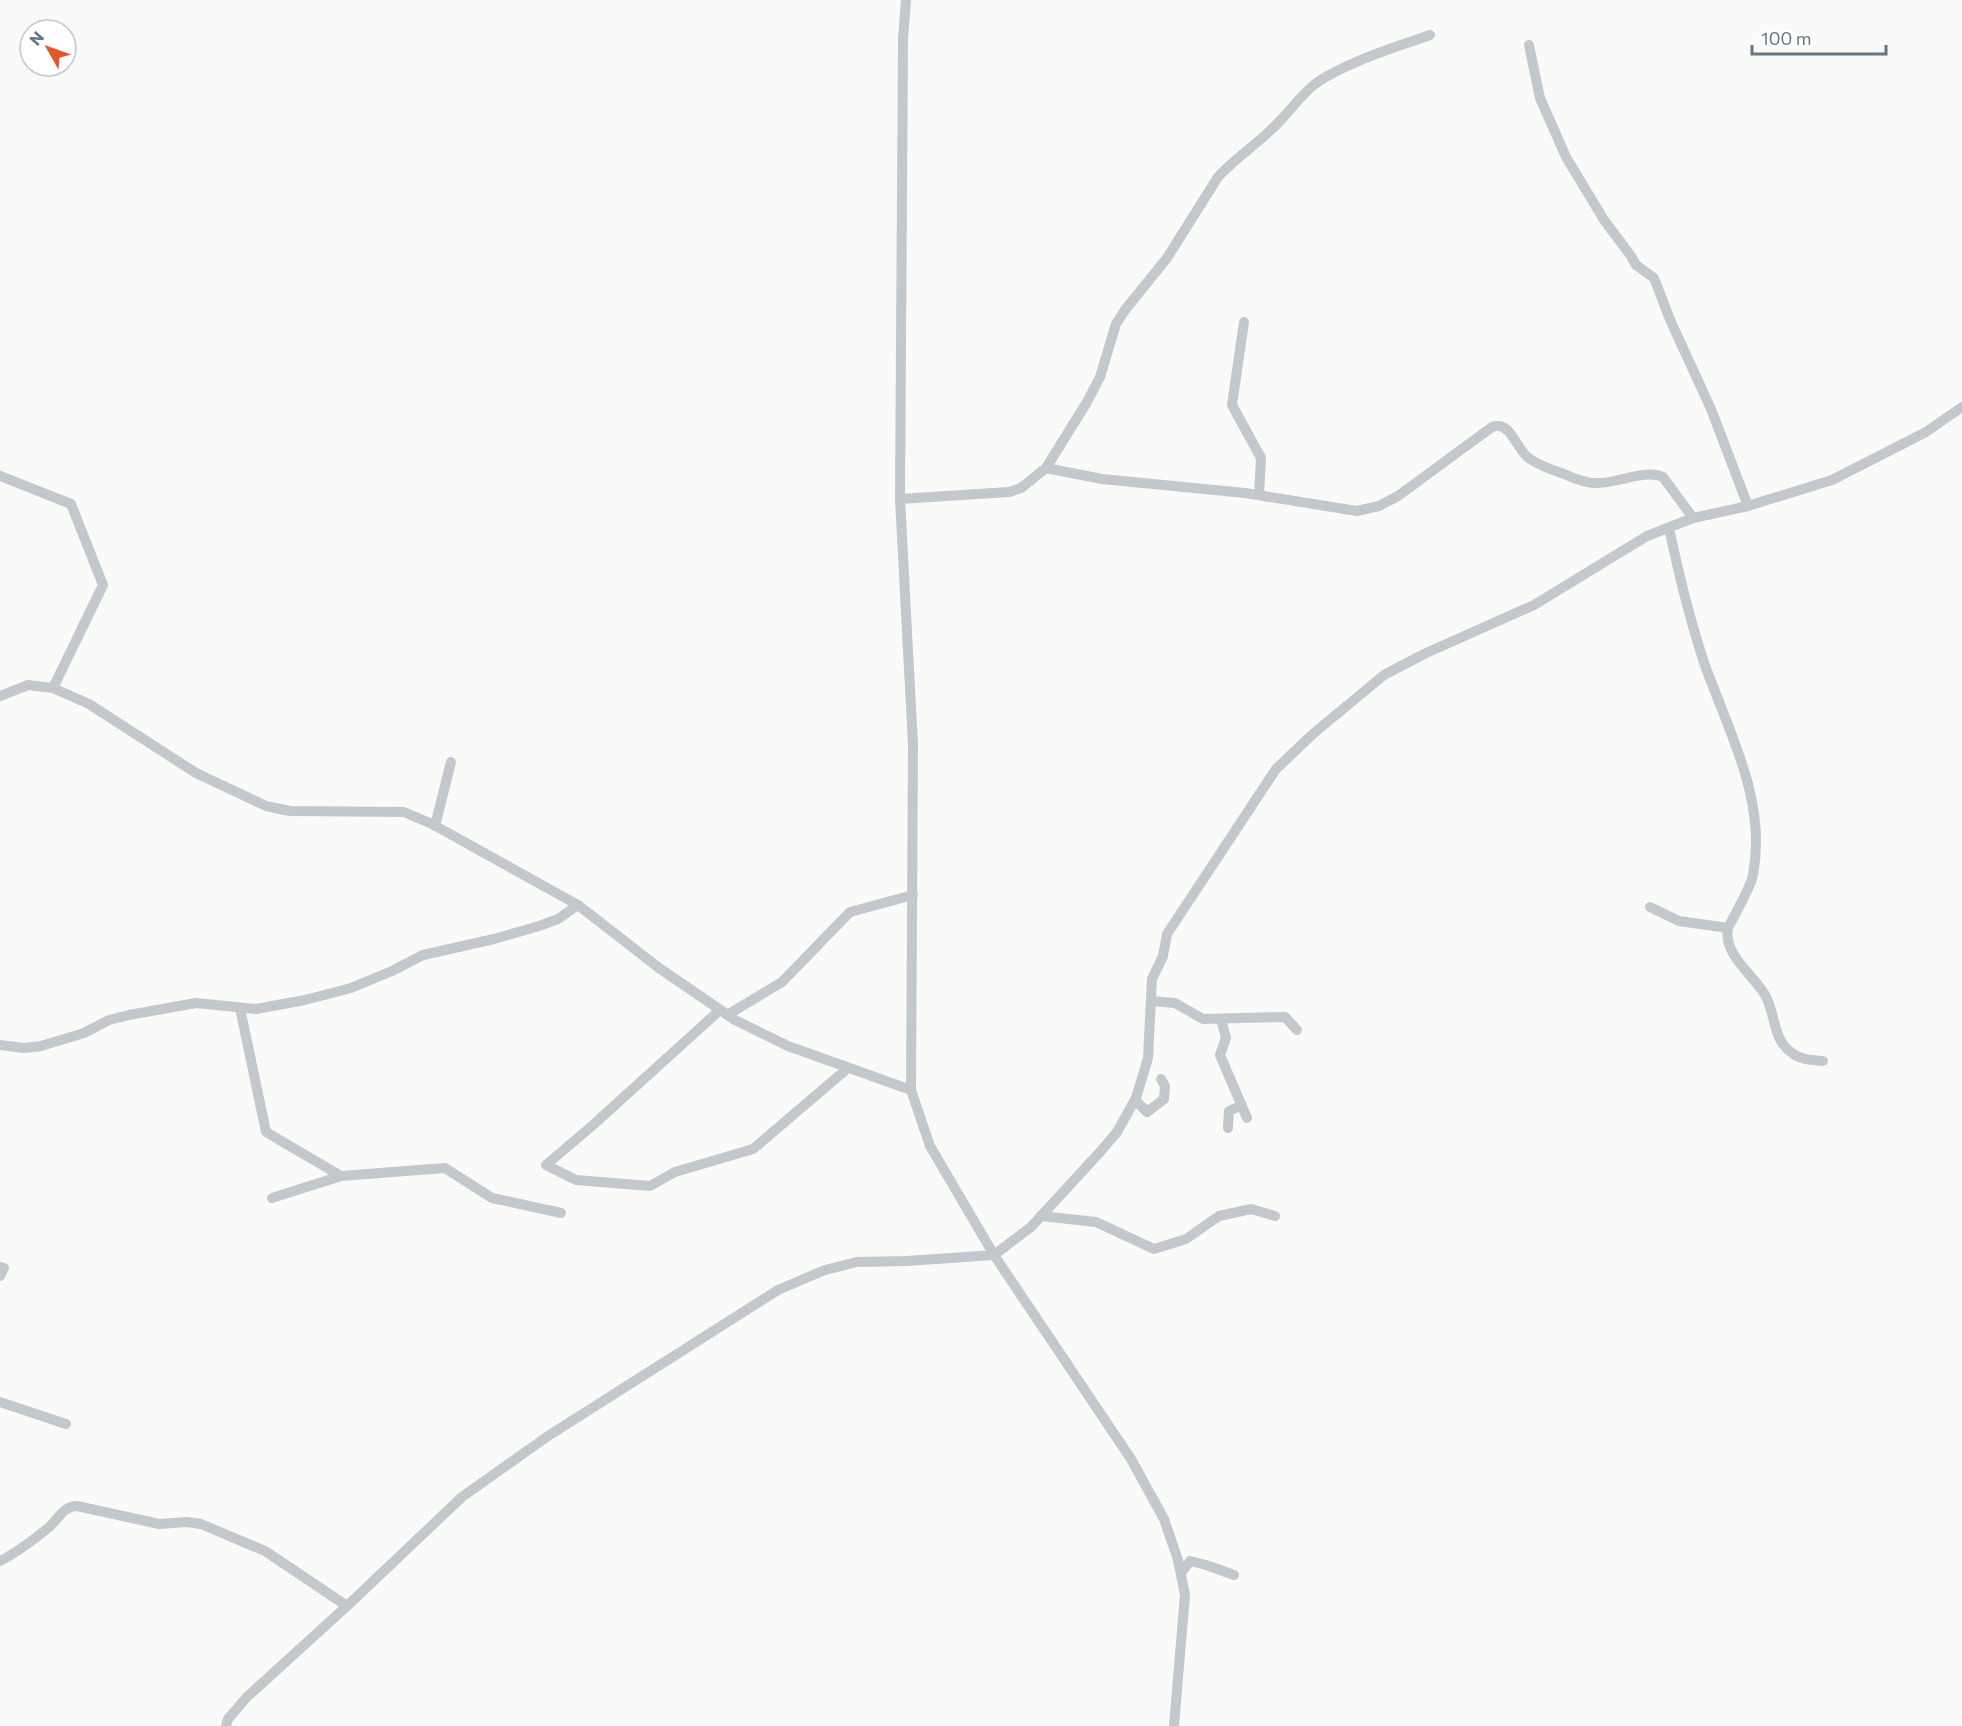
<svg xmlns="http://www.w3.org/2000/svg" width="1962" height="1726" font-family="Commissioner,sans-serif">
	<rect width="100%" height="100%" fill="#fafaf8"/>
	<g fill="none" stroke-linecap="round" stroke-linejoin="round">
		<g stroke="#c3c8cc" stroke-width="10">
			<path d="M1529,45L1540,98L1566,157L1604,220L1631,256L1636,265L1654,278L1671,322L1711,409L1748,506"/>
			<path d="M1244,322L1232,405L1261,458L1259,495"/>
			<path d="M1046,468L1102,479L1245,493L1357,511L1379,506L1398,496L1492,427C1512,420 1516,451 1530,459C1540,466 1553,470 1564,474C1575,479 1588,484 1599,483C1617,483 1647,469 1663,477L1693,518"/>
			<path d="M0,476L71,504L103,585L53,688"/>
			<path d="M900,499L1009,492L1021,488L1046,468L1087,402L1100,377L1116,324L1125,310L1167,258L1218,177C1236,157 1259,143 1277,124C1291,110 1303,92 1319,81C1352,60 1394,48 1430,35"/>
			<path d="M1669,528C1679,575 1690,622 1706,668C1730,734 1767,802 1753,875C1750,889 1735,914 1728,928C1723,955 1753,974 1765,995C1776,1014 1772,1039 1792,1053C1801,1060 1813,1060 1823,1061"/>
			<path d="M0,696L28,685L53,688L89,704L196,773L266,806L290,811L404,812L432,824L578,905L659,968L735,1020L788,1046L911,1090"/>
			<path d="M435,826L451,762"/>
			<path d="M1650,907L1679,921L1728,928"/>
			<path d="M1151,1001L1175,1003L1203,1019L1285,1017L1297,1030"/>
			<path d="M240,1008L266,1132L341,1176L445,1168L492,1198L561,1213"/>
			<path d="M720,1010L593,1125L546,1165L576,1180L650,1186L675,1172L753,1149L848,1068"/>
			<path d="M727,1015L782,982L850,912L913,895"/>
			<path d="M1221,1019L1226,1038L1220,1055L1247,1118"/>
			<path d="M0,1045L24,1048L41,1046L84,1033L109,1020L129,1015L196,1003L256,1009L305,1000L351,988L392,971L423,955L494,939L539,926L558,919L578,905"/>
			<path d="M1135,1100L1147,1112L1164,1099L1165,1086L1161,1079"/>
			<path d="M1228,1128L1229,1111L1240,1106"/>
			<path d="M272,1198L341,1176"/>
			<path d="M1041,1216L1096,1222L1154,1249L1186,1239L1219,1216L1251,1209L1275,1216"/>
			<path d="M0,1267L4,1268L0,1276"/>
			<path d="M0,1402L66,1424L48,1418"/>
			<path d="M0,1561C13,1555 36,1538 48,1528C58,1520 63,1506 77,1506L159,1524L187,1522L201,1524L265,1551L347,1606"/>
			<path d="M1181,1573L1190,1561L1206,1565L1234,1575"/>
			<path d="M226,1726L228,1719L247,1697L347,1606L462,1497L548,1436L778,1290L825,1270L857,1262L907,1261L994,1255L930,1146L911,1090L913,745L900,499L903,39L906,0"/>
			<path d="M1174,1726L1185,1595L1178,1560L1164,1519L1131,1459L994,1255L1031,1227L1100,1152L1117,1132L1136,1098L1148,1058L1152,979L1163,956L1167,934L1276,769L1314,733L1384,675L1424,654L1534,605L1647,536L1693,518L1748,506L1832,480L1926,432L1962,407"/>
		</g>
	</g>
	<g transform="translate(48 48) rotate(310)"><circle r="28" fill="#ffffff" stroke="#c1c8cd" stroke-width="1.5"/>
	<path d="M0-4.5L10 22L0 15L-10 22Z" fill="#e4572e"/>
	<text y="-9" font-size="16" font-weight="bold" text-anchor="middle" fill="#657683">N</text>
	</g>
	<path d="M1752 45v9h134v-9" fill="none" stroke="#657683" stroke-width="3"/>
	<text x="1761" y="45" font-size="18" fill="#657683" stroke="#ffffff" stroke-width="4.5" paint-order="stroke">100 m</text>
</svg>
